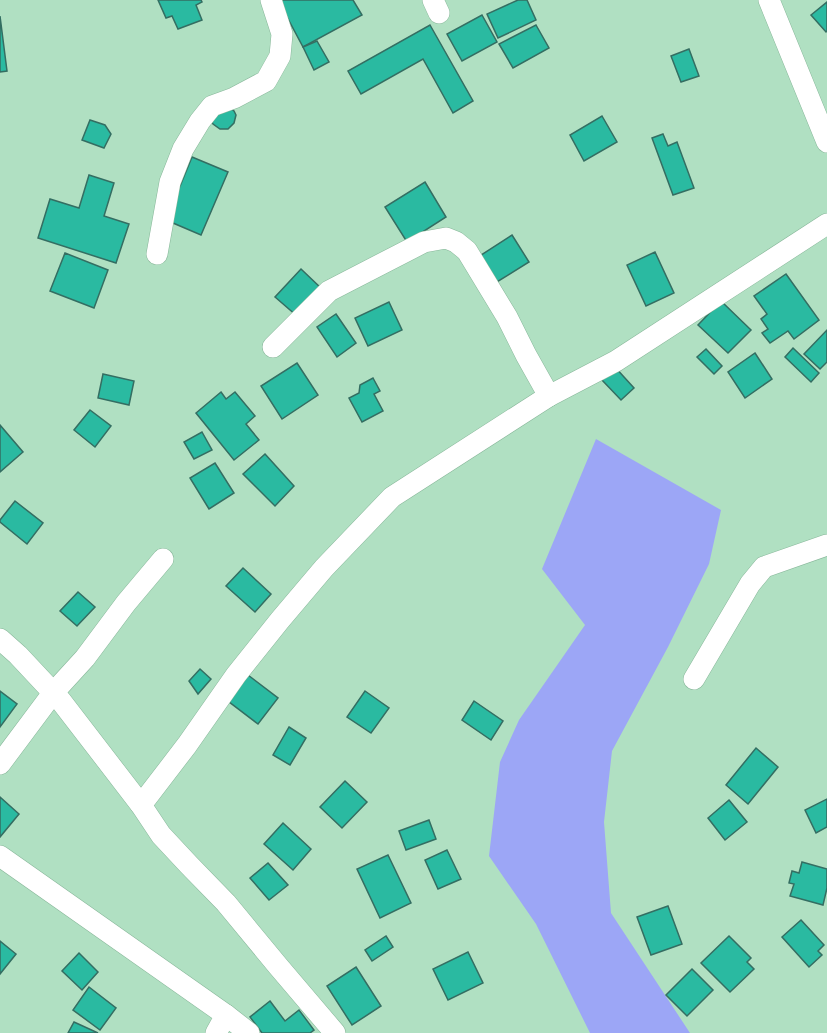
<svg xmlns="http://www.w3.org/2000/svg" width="827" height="1033" font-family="'IBM Plex Sans',sans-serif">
	<rect width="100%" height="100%" fill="#b0e0c2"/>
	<path fill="#9ca6f6" d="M596,439L721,510L709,564L668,647L612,751L604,822L611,913L690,1033H590L536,924L489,856L500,762L519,720L585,625L542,569Z"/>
	<g fill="#2abaa1" stroke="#346e62" stroke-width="1.5">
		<path d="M158,0H201L202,2L196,5L202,20L178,29L172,16L166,18Z"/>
		<path d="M278,0H353L362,15L303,47Z"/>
		<path d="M518,0H527L536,20L498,38L487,14Z"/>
		<path d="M827,2V31L826,32L811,15Z"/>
		<path d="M482,15L497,42L462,61L447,34Z"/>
		<path d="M0,16L7,71L0,72Z"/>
		<path d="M430,25L473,101L453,113L423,59L361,94L348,71Z"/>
		<path d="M536,25L549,48L513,68L499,44Z"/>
		<path d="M317,41L329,62L314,70L303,47Z"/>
		<path d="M689,49L699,76L681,82L671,56Z"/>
		<path d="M228,106L234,111L236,115L234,123L228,129H220L213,124L211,120Z"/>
		<path d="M602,116L617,142L584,161L570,135Z"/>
		<path d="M90,120L105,125L111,134L104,148L82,140Z"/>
		<path d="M663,134L668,146L677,142L694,188L673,195L652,138Z"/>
		<path d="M192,157L228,172L201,235L166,220Z"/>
		<path d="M89,175L114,183L104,216L129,224L116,263L38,238L50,199L79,208Z"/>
		<path d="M425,182L446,217L407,242L385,207Z"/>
		<path d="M512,235L529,262L492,285L475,259Z"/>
		<path d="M655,252L674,293L646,306L627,265Z"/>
		<path d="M65,253L108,270L94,308L50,291Z"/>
		<path d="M301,269L322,289L297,316L275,297Z"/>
		<path d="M786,274L819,320L794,339L788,331L770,343L762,333L768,329L761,319L767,314L754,296Z"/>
		<path d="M721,301L751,330L728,353L698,325Z"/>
		<path d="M389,302L402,330L368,346L355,318Z"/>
		<path d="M336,314L356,343L337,357L317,327Z"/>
		<path d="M827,330V362L820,369L804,354Z"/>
		<path d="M793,348L819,373L811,382L785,357Z"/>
		<path d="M706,349L722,366L714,374L697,357Z"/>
		<path d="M755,353L772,379L745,398L728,372Z"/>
		<path d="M297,363L318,395L282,419L261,386Z"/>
		<path d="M614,366L634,388L621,400L601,379Z"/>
		<path d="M103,374L134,381L129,405L98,398Z"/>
		<path d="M373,378L380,391L374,394L383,411L362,422L349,398L359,393L360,385Z"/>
		<path d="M221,392L226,399L235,392L255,416L246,424L259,440L234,460L196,413Z"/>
		<path d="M90,410L111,426L95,447L74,430Z"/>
		<path d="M0,425L23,452L0,472Z"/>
		<path d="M202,432L212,450L194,459L184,442Z"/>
		<path d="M265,454L294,486L275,506L243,474Z"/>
		<path d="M215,463L234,493L209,509L190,478Z"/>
		<path d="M15,501L43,523L27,544L0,522V520Z"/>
		<path d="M243,568L271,594L255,612L226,586Z"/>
		<path d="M78,592L95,607L77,626L60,611Z"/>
		<path d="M200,669L211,679L198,694L189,681Z"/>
		<path d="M244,672L278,698L258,724L224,698Z"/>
		<path d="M0,691L17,704L0,727Z"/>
		<path d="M365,691L389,708L371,733L347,717Z"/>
		<path d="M474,701L503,721L491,740L462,720Z"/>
		<path d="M289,727L306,738L290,765L273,755Z"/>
		<path d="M756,748L778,767L748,804L726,785Z"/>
		<path d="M345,781L367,802L342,828L320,807Z"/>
		<path d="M0,797L19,814L0,837Z"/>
		<path d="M827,799V827L816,833L805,810Z"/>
		<path d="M729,800L747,822L725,840L708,818Z"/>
		<path d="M429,820L436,839L406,850L399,831Z"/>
		<path d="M283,823L311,849L293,870L264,844Z"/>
		<path d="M447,850L461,879L438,889L425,860Z"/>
		<path d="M388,855L411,903L380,918L357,869Z"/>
		<path d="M802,862L827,869V888L823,905L790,896L794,884L789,883L792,871L799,873Z"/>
		<path d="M268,863L288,885L269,900L250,878Z"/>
		<path d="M668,906L682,944L651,955L637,917Z"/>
		<path d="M801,920L824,945L818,951L822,955L809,967L782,937Z"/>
		<path d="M386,936L393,947L372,961L365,950Z"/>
		<path d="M729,936L751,958L747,962L754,969L730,992L701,963Z"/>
		<path d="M0,941L16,954L0,974Z"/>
		<path d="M468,952L483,983L448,1000L433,969Z"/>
		<path d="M79,953L98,972L82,990L62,971Z"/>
		<path d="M356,967L381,1006L352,1025L327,986Z"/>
		<path d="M692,969L713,990L687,1016L666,995Z"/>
		<path d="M89,987L116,1008L100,1030L73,1010Z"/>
		<path d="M270,1001L285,1021L299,1010L314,1030L310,1033H262L250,1017Z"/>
		<path d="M74,1022L98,1033H68Z"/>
	</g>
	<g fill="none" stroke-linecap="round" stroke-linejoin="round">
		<g stroke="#88b79a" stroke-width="22">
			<g id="minor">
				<path d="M433,0L439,13"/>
				<path d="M769,0L827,142"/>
				<path d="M157,254L170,182L183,149L200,121L212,106L234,98L266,81L280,56L282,34L271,0"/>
				<path d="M273,347L329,291L424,242L446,238L456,242L467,251L507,317L526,355L549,396L616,361L827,224"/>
				<path d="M0,639L18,655L61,701L141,805L161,835L189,865L226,903L278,966L335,1033"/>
				<path d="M694,679L750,584L764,567L827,545"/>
				<path d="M0,764L53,693L85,658L126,603L163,559"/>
				<path d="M141,805L187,745L236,675L280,620L324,568L392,497L549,396"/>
				<path d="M0,856L226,1015L216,1033"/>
				<path d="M226,1015L249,1033"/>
			</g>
		</g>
		<use href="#minor" stroke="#fff" stroke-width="21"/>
	</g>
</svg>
